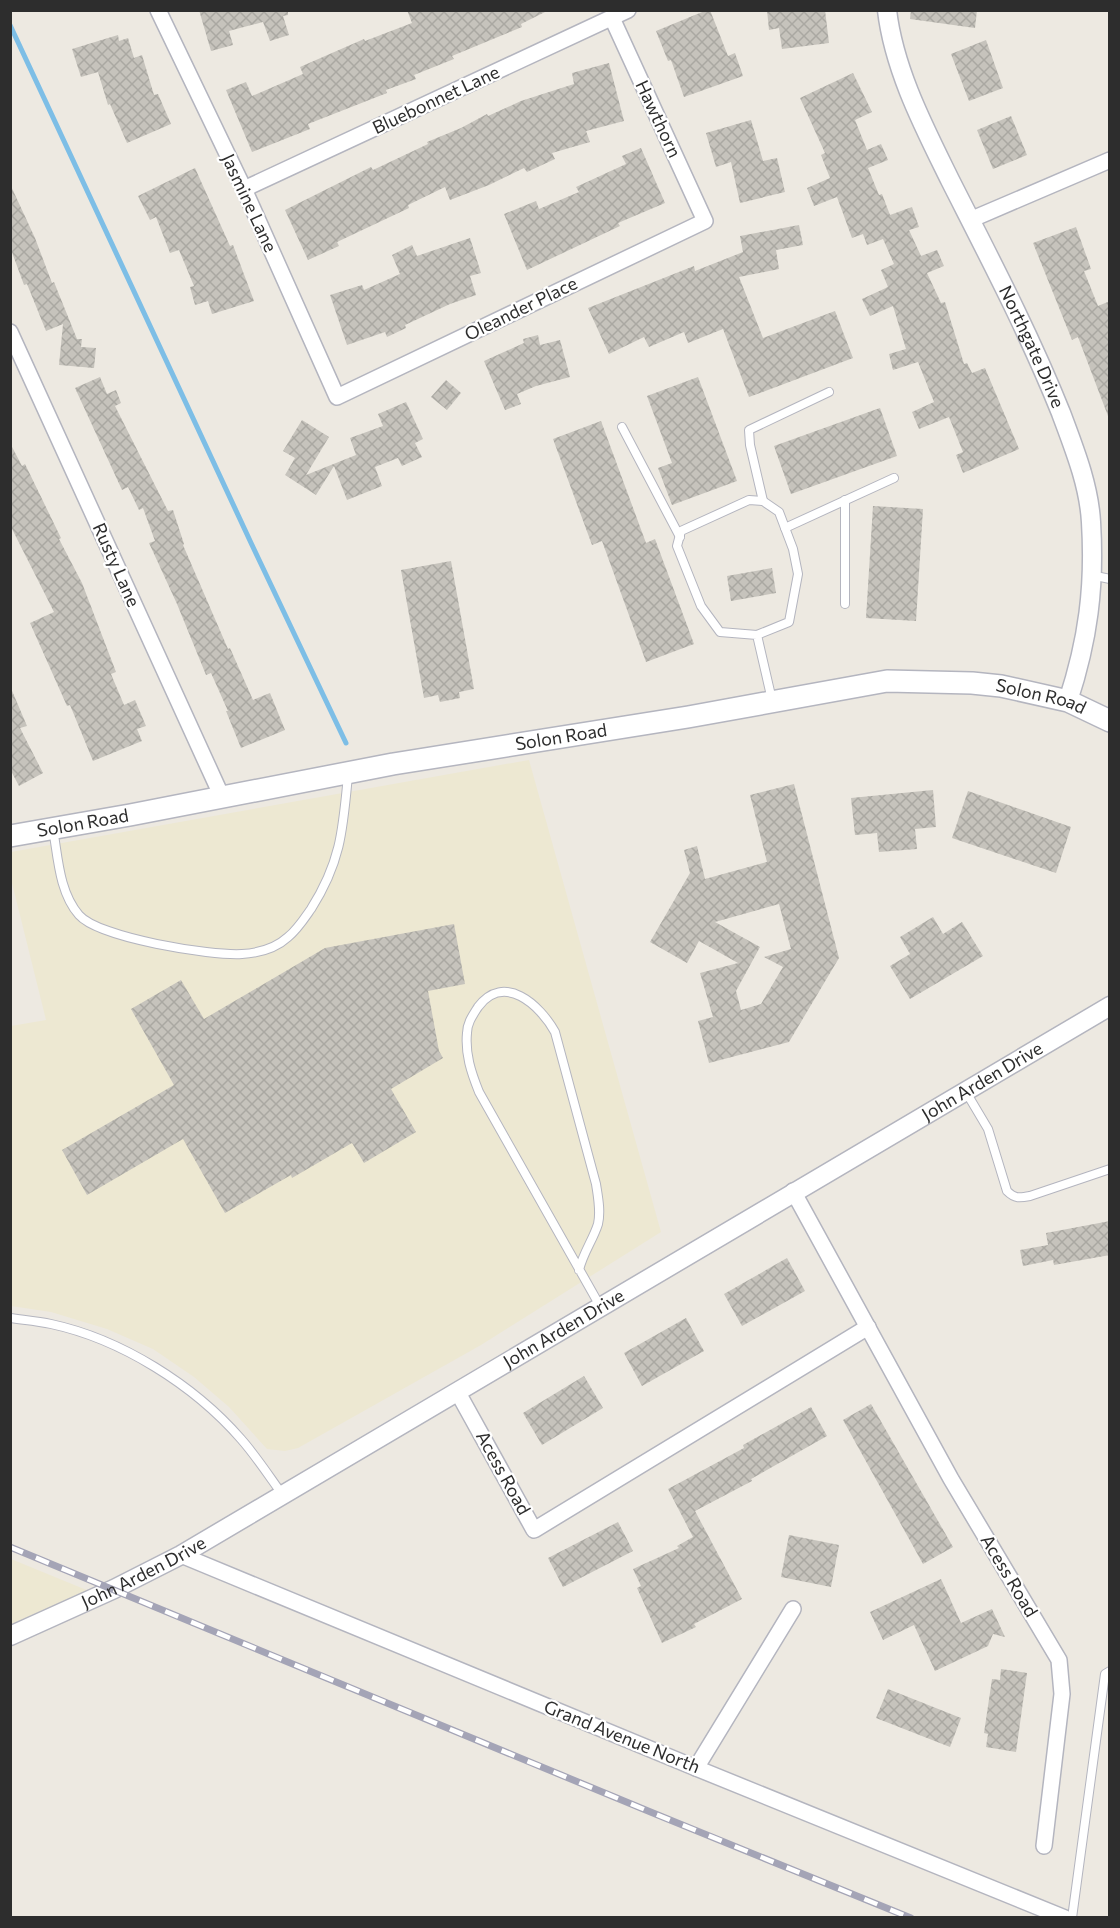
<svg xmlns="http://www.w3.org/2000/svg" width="1120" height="1928" font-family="Commissioner,sans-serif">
	<defs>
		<pattern id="building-cross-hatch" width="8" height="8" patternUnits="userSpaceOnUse" patternTransform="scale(1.5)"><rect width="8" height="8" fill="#c6c3bc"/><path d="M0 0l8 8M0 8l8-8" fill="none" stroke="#aaa8a2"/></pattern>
	</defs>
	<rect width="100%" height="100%" fill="#ede9e1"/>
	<g fill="#ede8d2">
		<path d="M529,760L661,1232L481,1345L298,1448L285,1451L267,1449L229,1407L194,1377L153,1349L107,1329L51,1312L11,1306V1026L46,1020L11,879V852Z"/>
		<path d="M11,1559L89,1591L11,1627Z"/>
	</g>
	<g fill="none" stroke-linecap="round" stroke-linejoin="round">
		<path stroke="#7dbee6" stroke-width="5" d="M10,25L252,545L346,743"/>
	</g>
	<g fill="url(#building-cross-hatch)" fill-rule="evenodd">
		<path d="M199,10H288V15L283,16L289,35L270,41L263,22L229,31L233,45L211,51Z"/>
		<path d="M407,10H549L521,24L522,27L452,56L454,59L414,75L416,79L386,90L387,93L308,124L310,129L252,152L226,90L246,82L252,96L303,74L300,67L364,39L365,41L412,23Z"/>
		<path d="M707,10H710L728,56L735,53L743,76L684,97L671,60L668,61L656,31Z"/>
		<path d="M767,10H825L829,43L782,49L779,28L769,30Z"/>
		<path d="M911,10H977L975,28L910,19Z"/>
		<path d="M118,35L119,41L128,38L134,58L142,55L154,95L158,94L171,124L127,143L110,104L108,105L98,72L81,77L72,49Z"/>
		<path d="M986,40L1003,88L969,101L951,54Z"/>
		<path d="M609,63L624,121L586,131L590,142L552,153L555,159L527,172L524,168L489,185L450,200L445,187L408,205L409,208L337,242L339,246L308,260L285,210L371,167L373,170L428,144L427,142L461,128L487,114L488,116L521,101L574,84L572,73Z"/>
		<path d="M853,73L872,112L855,120L867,150L881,144L888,160L868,168L879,195L882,194L890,215L912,207L919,227L909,230L921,256L937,250L944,266L927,273L941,303L945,302L964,364L967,363L972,373L985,368L1019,449L963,473L956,455L963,452L949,417L919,429L912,412L934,402L918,362L893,370L889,354L906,349L893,306L870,316L862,299L888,287L881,270L894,264L883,239L867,245L863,234L852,238L837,197L814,206L807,188L830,178L821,155L825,153L800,98Z"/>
		<path d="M1011,116L1027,155L993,169L977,130Z"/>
		<path d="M751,120L763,161L777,158L785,192L740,203L731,162L716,167L706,133Z"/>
		<path d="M641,148L665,203L618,223L620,226L527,270L504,214L536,201L539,209L579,192L576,187L626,164L622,156Z"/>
		<path d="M195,168L230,246L233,245L254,301L212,314L208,301L195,305L190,287L194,286L179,250L170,253L156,217L150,220L138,196Z"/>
		<path d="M10,184L35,238L52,283L54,282L77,339H82L81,347L96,348L94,368L59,365L63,324L46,331L27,284L24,285L10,247Z"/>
		<path d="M799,225L803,245L776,250L779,269L739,277L763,338L835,311L853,358L749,397L723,329L688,343L684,332L649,347L644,337L609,354L588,308L694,266L695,271L743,252L740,236Z"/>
		<path d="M1076,227L1091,269L1084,271L1098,306L1110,301L1108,416L1078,337L1072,340L1033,243Z"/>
		<path d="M470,238L481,273L470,276L476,295L450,304L405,325L406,328L387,337L385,332L347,345L330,295L362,285L364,290L400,274L392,255L412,245L417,256Z"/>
		<path d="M538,335L540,345L560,340L570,377L536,386L517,394L521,404L505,410L484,361L524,343L523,339Z"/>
		<path d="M100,377L107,394L116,390L121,403L115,406L168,511L173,510L184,544L183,545L228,649L230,648L253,700L270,693L285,730L241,748L226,711H228L211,673L206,675L177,604L149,543L155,541L143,508L139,510L128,487L122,490L75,388Z"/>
		<path d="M698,377L737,481L672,505L658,468L672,463L647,396Z"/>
		<path d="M446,380L461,393L447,410L431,397Z"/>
		<path d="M406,402L423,439L415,443L422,457L402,466L398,458L375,467L382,486L347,500L334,466L316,495L285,475L295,458L283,451L302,420L329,437L306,475L356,455L350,438L383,426L378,414Z"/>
		<path d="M880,408L897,456L791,494L774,446Z"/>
		<path d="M601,421L646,543L655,539L694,644L646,662L602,541L592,545L553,439Z"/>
		<path d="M10,443L22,466L25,464L61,538L59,539L82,583L116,672L111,674L124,705L135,700L146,726L137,729L142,741L93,761L70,705L67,706L30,623L54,612L10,525Z"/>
		<path d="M873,506L923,509L916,621L866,618Z"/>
		<path d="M451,561L474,689L459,692L460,698L440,702L438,695L424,698L401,570Z"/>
		<path d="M772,568L776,593L731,601L727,576Z"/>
		<path d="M10,686L27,726L20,728L43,773L19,786L10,769Z"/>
		<path d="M794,784L839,958L789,1042L709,1063L698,1021L713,1017L700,973L738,963L699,941L687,963L650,942L690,873L684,850L697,846L705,879L767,862L750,795ZM779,904L791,949L764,957L783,967L761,1004L741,1010L736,991L760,947L715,922Z"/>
		<path d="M933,790L936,827L915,829L917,849L879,852L877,833L855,835L851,798Z"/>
		<path d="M968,791L1071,827L1056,873L952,838Z"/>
		<path d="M933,917L943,934L962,922L983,956L910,999L890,966L910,954L900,937Z"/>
		<path d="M454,924L465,984L428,991L439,1051L443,1058L391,1089L416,1132L364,1163L352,1143L292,1178L291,1175L225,1213L183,1139L87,1195L62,1150L174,1085L131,1009L181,980L204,1019L325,948Z"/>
		<path d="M1110,1221V1255L1054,1265L1053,1260L1023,1266L1020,1250L1048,1245L1046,1233Z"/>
		<path d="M787,1258L805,1291L742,1326L724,1294Z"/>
		<path d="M686,1318L704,1351L642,1386L624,1353Z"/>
		<path d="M584,1376L603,1408L542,1445L523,1413Z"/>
		<path d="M871,1404L953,1547L923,1564L843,1420Z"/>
		<path d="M811,1407L827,1436L751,1479L752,1481L695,1511L742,1599L694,1624L696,1627L662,1643L637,1588L641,1586L633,1569L679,1548L677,1546L693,1537L668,1489L744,1448L743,1445Z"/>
		<path d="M618,1522L633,1551L563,1587L548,1558Z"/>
		<path d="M789,1535L839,1545L831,1587L781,1577Z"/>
		<path d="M941,1579L961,1623L992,1609L1005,1637L993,1634L988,1646L935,1671L914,1625L883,1640L870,1612Z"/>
		<path d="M1001,1669L1027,1673L1016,1752L986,1747L988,1734L984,1733L992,1679L1000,1680Z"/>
		<path d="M888,1689L961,1718L950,1747L876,1718Z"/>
	</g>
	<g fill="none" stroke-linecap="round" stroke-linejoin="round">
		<g stroke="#b4b5bf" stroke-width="10">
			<g id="service">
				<path d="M622,427L680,537"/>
				<path d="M845,500V604"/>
				<path d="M763,501L750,445L749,430L829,392"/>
				<path d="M785,528L894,478"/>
				<path d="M1091,575L1110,579"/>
				<path d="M757,635L789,622L798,574L793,549L779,512L763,501L749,500L681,531L677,546L701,606L720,632L757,635L772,700"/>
				<path d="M53,829C58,857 59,892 79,915C99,938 211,956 242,954C258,953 275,949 288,937C297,930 304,919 311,909C341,862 343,829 348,775"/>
				<path d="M966,1092L988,1129L1007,1191C1015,1199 1020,1198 1030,1196L1110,1169"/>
				<path d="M579,1270C583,1253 593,1240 598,1224C601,1211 598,1197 596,1184L555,1032C540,1005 504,972 478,1007C473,1015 467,1023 467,1033C465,1054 471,1072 479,1092L600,1306"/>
				<path d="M10,1318C24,1320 38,1321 51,1324C121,1339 194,1385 241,1439C256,1456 269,1476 282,1494"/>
				<path d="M1072,1918L1105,1674L1110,1671"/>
			</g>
		</g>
		<g stroke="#b4b5bf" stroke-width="18">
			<g id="minor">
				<path d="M158,10L244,189L337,397L705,221L612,18"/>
				<path d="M244,189L628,10"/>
				<path d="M970,220L1110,160"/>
				<path d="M10,332L222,797"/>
				<path d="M793,1191L951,1479L1059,1660L1062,1694L1044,1846"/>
				<path d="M457,1391L534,1530L868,1327"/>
				<path d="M181,1555L696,1768L1065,1918"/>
				<path d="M696,1768L793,1609"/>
			</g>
		</g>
		<g stroke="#b4b5bf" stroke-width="21">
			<g id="tertiary">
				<path id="s1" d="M887,10C894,70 924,127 950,180C989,257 1029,333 1061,413C1074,448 1089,485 1091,522C1095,587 1088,640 1068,701"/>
				<path id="s2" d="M10,1636L114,1589L181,1555L1110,1006"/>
			</g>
		</g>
		<g stroke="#b4b5bf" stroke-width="24">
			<g id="secondary">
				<path id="s3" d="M10,836L130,815L393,764L688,717L887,681L972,683L1001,686L1068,701L1110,721"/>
			</g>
		</g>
		<use href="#service" stroke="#fff" stroke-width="8"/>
		<use href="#minor" stroke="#fff" stroke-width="15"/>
		<use href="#tertiary" stroke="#fff" stroke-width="18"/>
		<use href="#secondary" stroke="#fff" stroke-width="21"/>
		<g stroke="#a4a4b6" stroke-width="7">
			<path id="rail" d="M10,1547L653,1813L911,1918"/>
		</g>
		<use href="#rail" stroke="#fff" stroke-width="4.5" stroke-dasharray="14" stroke-linecap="butt"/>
	</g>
	<g text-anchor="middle" stroke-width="4.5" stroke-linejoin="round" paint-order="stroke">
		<g font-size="18" fill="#2d2d2d" stroke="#fff">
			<text transform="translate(436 100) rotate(-25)" y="6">Bluebonnet Lane</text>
			<text transform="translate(658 119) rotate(65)" y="6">Hawthorn</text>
			<text transform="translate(249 203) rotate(65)" y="6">Jasmine Lane</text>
			<text transform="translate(521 309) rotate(-26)" y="6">Oleander Place</text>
			<text dy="6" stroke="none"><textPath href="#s1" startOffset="368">Northgate Drive</textPath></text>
			<text transform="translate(116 565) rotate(66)" y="6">Rusty Lane</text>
			<text dy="6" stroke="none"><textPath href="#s3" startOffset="1046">Solon Road</textPath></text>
			<text dy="6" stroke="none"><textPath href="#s3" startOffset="560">Solon Road</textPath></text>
			<text dy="6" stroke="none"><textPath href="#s3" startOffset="74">Solon Road</textPath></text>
			<text dy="6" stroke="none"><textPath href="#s2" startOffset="1120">John Arden Drive</textPath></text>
			<text dy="6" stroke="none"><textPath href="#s2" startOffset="634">John Arden Drive</textPath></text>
			<text transform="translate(503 1473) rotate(61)" y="6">Acess Road</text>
			<text dy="6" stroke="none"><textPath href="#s2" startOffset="148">John Arden Drive</textPath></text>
			<text transform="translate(1009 1576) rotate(59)" y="6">Acess Road</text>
			<text transform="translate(622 1737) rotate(22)" y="6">Grand Avenue North</text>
		</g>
	</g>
	<rect width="1120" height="1928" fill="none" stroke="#2d2d2d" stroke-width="24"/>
</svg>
